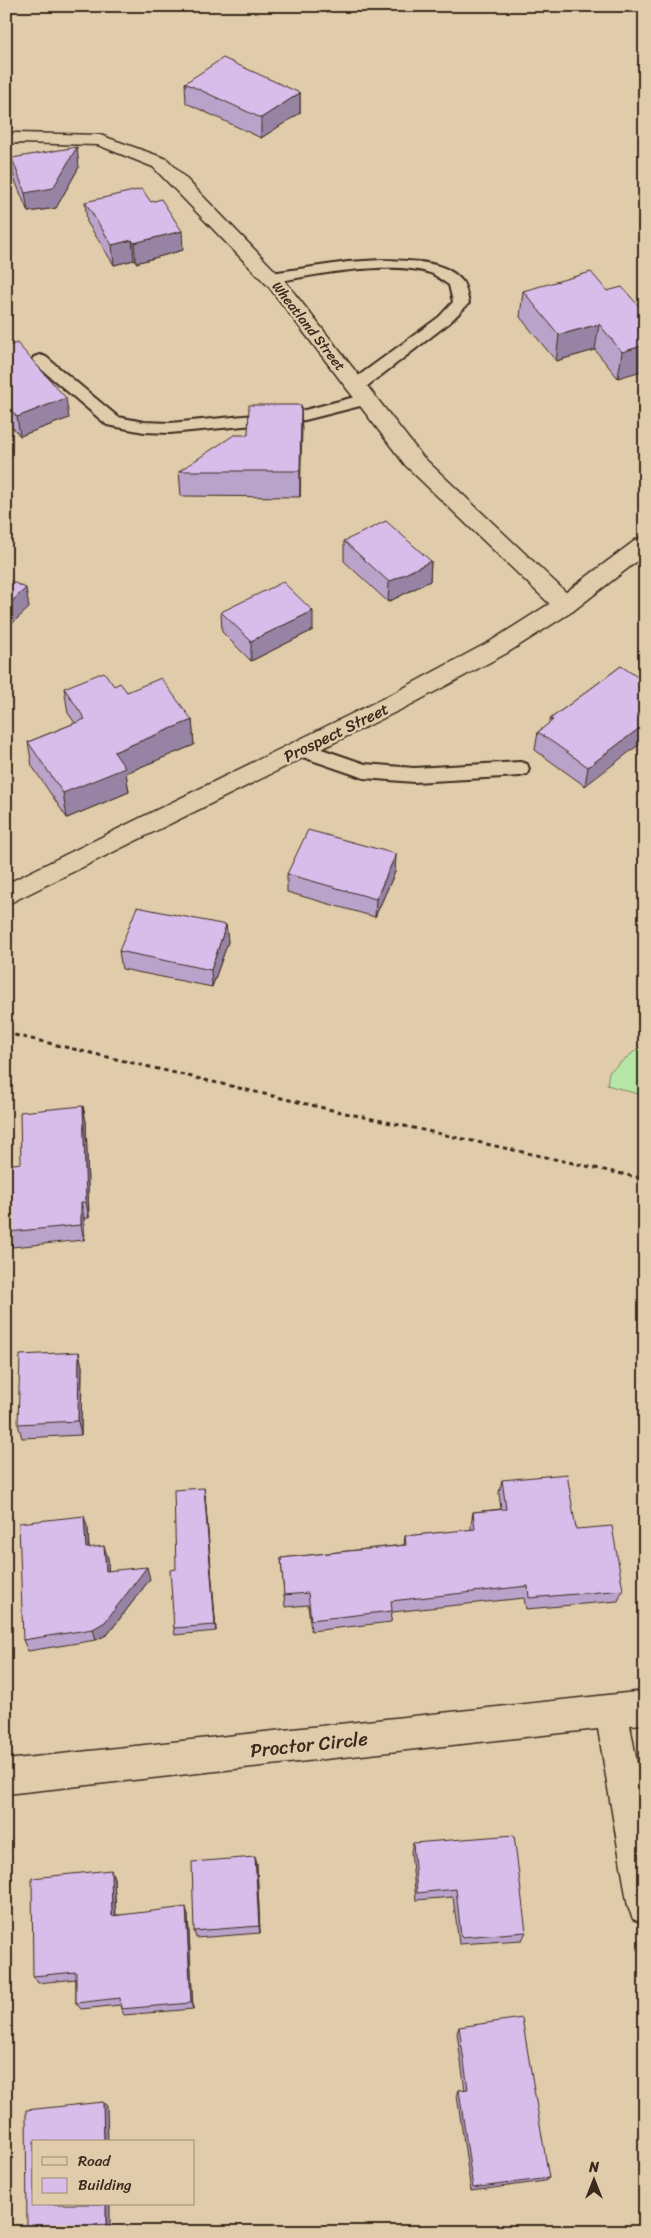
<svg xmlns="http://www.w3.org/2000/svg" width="651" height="2238" font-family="Sriracha,sans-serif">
	<rect width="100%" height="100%" fill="#e0ccab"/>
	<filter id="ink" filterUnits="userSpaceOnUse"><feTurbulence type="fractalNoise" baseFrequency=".02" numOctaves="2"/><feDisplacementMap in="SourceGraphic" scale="10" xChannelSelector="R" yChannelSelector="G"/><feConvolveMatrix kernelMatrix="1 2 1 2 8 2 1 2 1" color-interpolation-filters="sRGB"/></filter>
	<g filter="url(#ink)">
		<path fill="#b5e6a6" stroke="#788862" d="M645,1043V1096L607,1085L609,1072Z"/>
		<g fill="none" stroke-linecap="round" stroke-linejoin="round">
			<g stroke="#3b2a1e" stroke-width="4">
				<g id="lane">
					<path d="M381,260C407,261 444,259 462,281C466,286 467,296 469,303L449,323L362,390H350L348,386L350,382L439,317L453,302L449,285C444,282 438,277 433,274C394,259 312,275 271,283L266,281L263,278L266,275L271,273L348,262Z"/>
					<path d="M40,355L46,357L118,417L144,422L170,423L305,410L366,394L372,395L374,399L372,403L305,420L170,433L144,432L107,425L34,363L32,360L34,357Z"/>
					<path d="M301,742L365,764L414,768L520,762L527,764L529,769L527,774L520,776L414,782L364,778L294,754L292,749L294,744Z"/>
				</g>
			</g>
			<g stroke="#3b2a1e" stroke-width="3">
				<g id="street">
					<path d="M16,133L100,135L167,159L284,280L422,456L573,599L576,605L573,611L565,613L557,611L406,466L270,288L153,167L98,145L16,143L6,145V134Z"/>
					<path d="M645,1691V1724L630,1725L645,1807V1924L633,1919L628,1907L598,1729L6,1794V1760Z"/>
				</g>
			</g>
			<g stroke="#3b2a1e" stroke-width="3">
				<path id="secondary" d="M645,537V555L573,611L507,653L412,704L6,905V884L396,692L491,641L557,599L637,539Z"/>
			</g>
			<path stroke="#3b2a1e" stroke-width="3" stroke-dasharray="4.5 4" stroke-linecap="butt" d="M6,1033L332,1110L645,1179"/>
			<use href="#lane" fill="#e0ccab" fill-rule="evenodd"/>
			<use href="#street" fill="#e0ccab" fill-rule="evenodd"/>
			<use href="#secondary" fill="#e0ccab" fill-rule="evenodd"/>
		</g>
		<g fill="#baa3ca" stroke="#3b2a1e">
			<path d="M185,83L300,93V113L261,138L186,103Z"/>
			<path d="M12,158L79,167L56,208L28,212L14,178Z"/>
			<path d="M85,202L183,250L136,263L134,260L114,265L87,222Z"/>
			<path d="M523,291H607L645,313L618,378L595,350L556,361L520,317Z"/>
			<path d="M6,347L69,418L20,436L6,420Z"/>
			<path d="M301,405L300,497L181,496L179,471L248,435Z"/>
			<path d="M344,541L431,561L430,581L388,602L344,561Z"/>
			<path d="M221,612L313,630L251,661L222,632Z"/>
			<path d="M621,666L585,786L535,750L538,732L550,723V719Z"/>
			<path d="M114,686L192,720L194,745L126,773L129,792L67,818L32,766L28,742L75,723L68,713L64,688Z"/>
			<path d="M396,854L395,872L375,917L287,892V874Z"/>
			<path d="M226,925L228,942L212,987L122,969L119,951Z"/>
			<path d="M83,1106L86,1122L89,1218H84V1240L12,1247L8,1232L21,1163Z"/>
			<path d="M82,1366L81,1435L22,1438L18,1424Z"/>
			<path d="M502,1480L576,1529L623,1590L618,1601L526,1609L524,1598L392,1612L391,1622L311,1631L308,1605L285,1607L281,1558L404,1545L405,1536L471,1530V1525L473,1512L501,1509L499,1493Z"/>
			<path d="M205,1495L216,1631L175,1635L174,1628L176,1569Z"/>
			<path d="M88,1529L89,1548L108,1558V1571L150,1579L108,1634L96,1640L28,1651L23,1640Z"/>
			<path d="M413,1843L526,1932L522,1940L459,1944L453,1897L416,1900L411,1852Z"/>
			<path d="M255,1857L257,1865L260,1933L196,1938L194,1931Z"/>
			<path d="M111,1870L114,1878L116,1915H188L193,2009L124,2015L121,2009L120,2005L81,2009L76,2003V1979L38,1983L33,1976Z"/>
			<path d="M459,2027L549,2178L545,2181L471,2191L457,2095L459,2090H465L457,2033Z"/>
		</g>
		<g fill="#9784a4" stroke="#3b2a1e">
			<path d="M300,93V113L261,138V118Z"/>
			<path d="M77,147L79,167L56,208L28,212L25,193Z"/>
			<path d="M182,231L183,250L136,263L134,243Z"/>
			<path d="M132,240L134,260L114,265L112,245Z"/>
			<path d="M599,324L595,350L556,361L559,335Z"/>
			<path d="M645,345V370L618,378L622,352Z"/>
			<path d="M66,398L69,418L20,436L17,417Z"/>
			<path d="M301,405L302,431L300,497V471Z"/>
			<path d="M431,561L430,581L388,602L389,582Z"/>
			<path d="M26,588L29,608L6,629V607Z"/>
			<path d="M313,611V630L251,661V641Z"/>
			<path d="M192,720L194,745L126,773L129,792L67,818L63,793L114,752Z"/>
			<path d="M645,724V740L585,786L588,767Z"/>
			<path d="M396,854L395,872L375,917L376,899Z"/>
			<path d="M226,925L228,942L212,987L211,970Z"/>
			<path d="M83,1106L86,1122L89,1218L86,1202Z"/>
			<path d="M81,1202L84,1218V1240L81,1225Z"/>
			<path d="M79,1352L82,1366L81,1435L78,1421Z"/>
			<path d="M204,1488L205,1495L216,1631L215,1625Z"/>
			<path d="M84,1516L88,1529L89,1561L86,1548Z"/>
			<path d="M104,1546L108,1558L109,1583L106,1571Z"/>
			<path d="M147,1567L150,1579L108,1634L96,1640L93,1629Z"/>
			<path d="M255,1857L257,1865L260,1933L259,1926Z"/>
			<path d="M111,1870L114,1878L116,1923L112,1916Z"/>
			<path d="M186,1907L188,1915L193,2009L191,2003Z"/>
			<path d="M103,2102L107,2106L108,2142H104Z"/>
			<path d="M106,2204H110V2232L106,2231Z"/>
		</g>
		<g fill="#d8bdeb" stroke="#3b2a1e">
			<path d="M223,58L300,93L261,118L185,83Z"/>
			<path d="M77,147L53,188L25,193L12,158Z"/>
			<path d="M142,189L151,202L161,199L182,231L134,243L132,240L112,245L85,202Z"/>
			<path d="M591,272L607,291L622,287L645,313V345L622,352L599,324L559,335L523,291Z"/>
			<path d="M17,343L66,398L17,417L6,404V347Z"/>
			<path d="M249,405H301L300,471H179L234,435H248Z"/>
			<path d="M386,521L431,561L389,582L344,541Z"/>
			<path d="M6,579L26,588L6,607Z"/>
			<path d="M283,582L313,611L251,641L221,612Z"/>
			<path d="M621,666L645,682V724L588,767L538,732L553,720L550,719Z"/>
			<path d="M104,672L114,686L120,683L127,692L161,678L192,720L114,752L125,768L63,793L28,742L85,719L64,688Z"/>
			<path d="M308,830L396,854L376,899L287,874Z"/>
			<path d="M137,907L226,925L211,970L119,951Z"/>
			<path d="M83,1106L86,1202H81V1225L8,1232L6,1165L21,1163L20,1112Z"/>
			<path d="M79,1352L78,1421L18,1424L20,1355Z"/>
			<path d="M567,1474L576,1529L612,1526L623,1590L529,1598L528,1586L391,1601L392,1611L311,1620L308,1593L284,1595L281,1558L406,1545L405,1536L475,1529L473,1512L506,1509L502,1480Z"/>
			<path d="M204,1488L215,1625L174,1628L170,1570L176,1569L174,1490Z"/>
			<path d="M84,1516L86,1548L104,1546L106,1571L147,1567L105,1622L93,1629L23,1640L19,1523Z"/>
			<path d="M514,1835L526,1932L461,1937L456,1889L417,1893L413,1843Z"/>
			<path d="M255,1857L259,1926L194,1931L192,1862Z"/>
			<path d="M111,1870L112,1916L186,1907L191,2003L121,2009L120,1998L76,2003V1972L33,1976L32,1878Z"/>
			<path d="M522,2018L549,2178L473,2188L459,2090L468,2089L459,2027Z"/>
			<path d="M103,2102L104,2142H34V2204H106V2231L27,2232L26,2110Z"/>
		</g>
	</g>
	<g text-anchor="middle" stroke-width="5" stroke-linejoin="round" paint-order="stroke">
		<g font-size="14" fill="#3b2a1e" stroke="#e0ccab">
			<text transform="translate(309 326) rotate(52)" y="5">Wheatland Street</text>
		</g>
		<g font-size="16" fill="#3b2a1e" stroke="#e0ccab">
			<text transform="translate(336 732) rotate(-26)" y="6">Prospect Street</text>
		</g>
		<g font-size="19" fill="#3b2a1e" stroke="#e0ccab">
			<text transform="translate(309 1744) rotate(-6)" y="7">Proctor Circle</text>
		</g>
	</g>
	<rect width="651" height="2238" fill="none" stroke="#e0ccab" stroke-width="25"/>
	<rect x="12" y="12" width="626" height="2213" fill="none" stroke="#3b2a1e" stroke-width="2" filter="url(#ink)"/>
	<rect x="32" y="2140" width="162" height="65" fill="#e0ccab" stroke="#9e8b73"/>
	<rect x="42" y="2157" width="25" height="8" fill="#e0ccab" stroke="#9e8b73"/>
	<text x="78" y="2166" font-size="15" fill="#3b2a1e">Road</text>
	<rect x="42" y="2178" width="25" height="15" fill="#d8bdeb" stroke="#9e8b73"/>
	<text x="78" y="2190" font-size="15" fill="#3b2a1e">Building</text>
	<g transform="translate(594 2180)" stroke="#e0ccab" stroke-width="4" paint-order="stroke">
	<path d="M0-4L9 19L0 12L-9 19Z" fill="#3b2a1e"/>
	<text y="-8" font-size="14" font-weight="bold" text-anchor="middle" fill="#3b2a1e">N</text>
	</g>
</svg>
